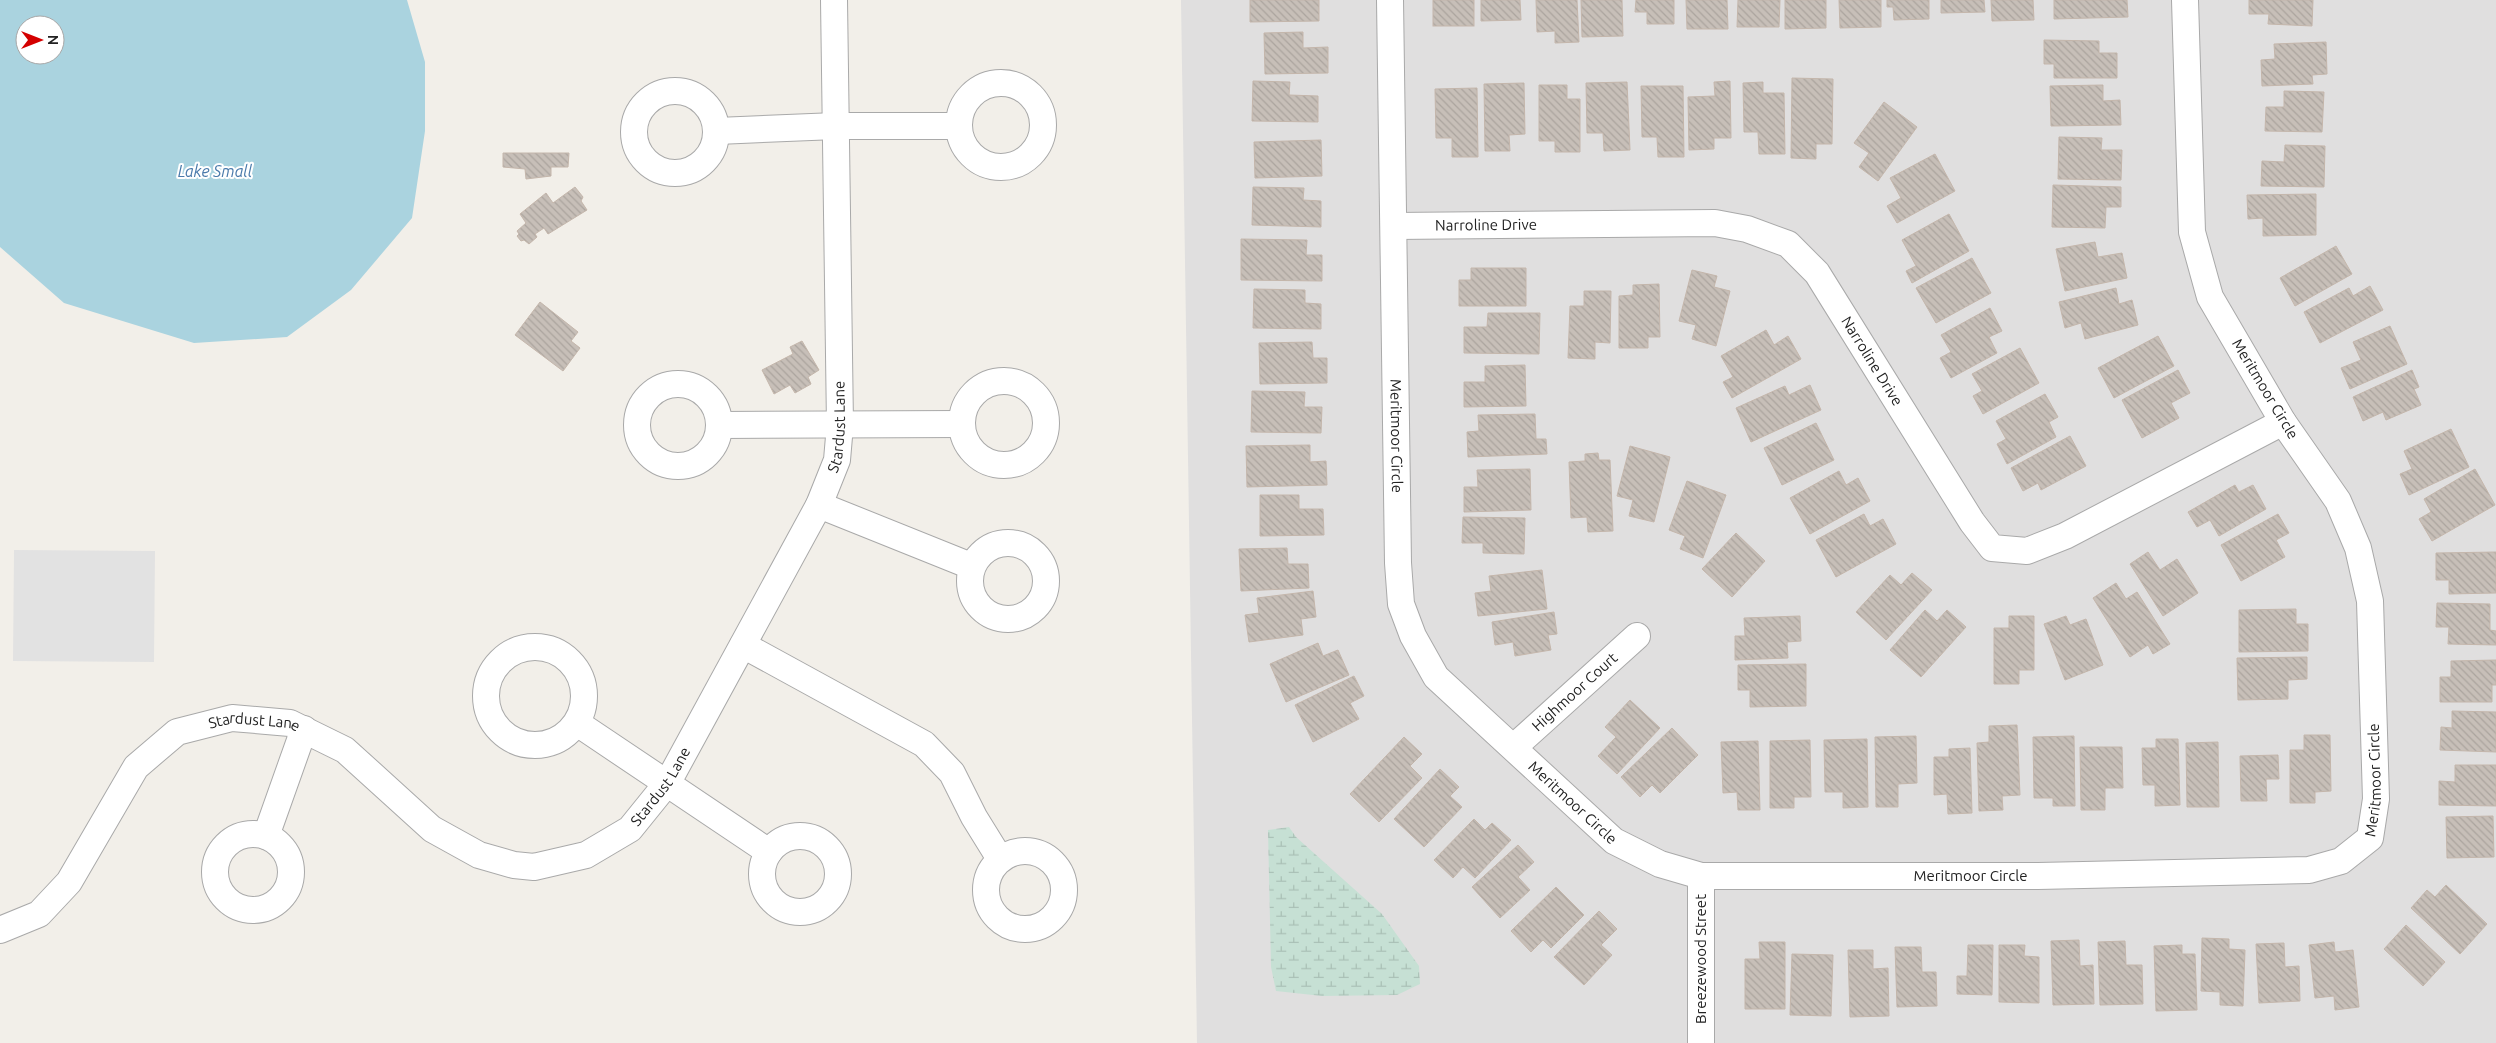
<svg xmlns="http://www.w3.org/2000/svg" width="2496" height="1043" font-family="Ubuntu,sans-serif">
	<defs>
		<pattern id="wetland-marsh" width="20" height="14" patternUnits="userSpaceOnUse" patternTransform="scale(1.25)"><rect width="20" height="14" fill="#c6e0d4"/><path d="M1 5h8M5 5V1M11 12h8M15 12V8" fill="none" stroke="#aac0b6"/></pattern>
		<pattern id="building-back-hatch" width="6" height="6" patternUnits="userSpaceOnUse" patternTransform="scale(1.25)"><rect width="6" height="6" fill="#c7bfb8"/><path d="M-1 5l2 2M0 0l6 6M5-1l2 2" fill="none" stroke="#aba49e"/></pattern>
	</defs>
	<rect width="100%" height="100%" fill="#f2efe9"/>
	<path fill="#e0dfdf" d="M1181,0H2496V1043H1197Z"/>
	<path fill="url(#wetland-marsh)" d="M1289,827L1296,837L1382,914L1419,966L1420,984L1397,995L1322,996L1276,991L1271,967L1268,830Z"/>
	<path fill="#e2e2e2" d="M14,550L155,551L154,662L13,661Z"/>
	<path fill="#aad3df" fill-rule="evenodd" d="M0,0H407L425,62V131L412,218L351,290L287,337L194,343L64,303L0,247ZM25,25H55V55H25Z"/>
	<g fill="url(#building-back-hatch)" stroke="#c4b6ab">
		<path d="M1250,0H1319V21L1250,22Z"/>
		<rect x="1433" y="0" width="41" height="26"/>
		<path d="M1481,0H1520L1521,20L1481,21Z"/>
		<path d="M1536,0H1577L1579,42L1555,43V31L1537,32Z"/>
		<path d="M1581,0H1622L1623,36L1582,37Z"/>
		<path d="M1636,0H1674V24H1647V12H1635Z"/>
		<path d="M1686,0H1727L1728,29H1687Z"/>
		<path d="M1738,0H1780L1779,27H1737Z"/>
		<path d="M1785,0H1826V28L1785,29Z"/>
		<path d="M1839,0H1881V27L1840,28Z"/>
		<path d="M1887,0H1929V19L1894,20L1893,7H1887Z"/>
		<path d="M1941,0H1984L1985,12L1941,13Z"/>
		<path d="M1991,0H2033L2034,20L1992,21Z"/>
		<path d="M2054,0H2127L2128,17L2054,19Z"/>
		<path d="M2249,0H2313L2312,26L2268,24L2269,14H2249Z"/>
		<path d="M1303,32V48L1328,47V73L1265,74L1264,33Z"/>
		<path d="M2044,40L2099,41V53H2117V78H2054V64H2044Z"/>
		<path d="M2326,42L2327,74L2312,75L2313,84L2262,86L2261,60L2275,59L2274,44Z"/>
		<path d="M1792,78L1833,79L1832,144H1816V159L1791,158Z"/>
		<path d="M1253,81L1290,82L1289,95L1318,96V122L1252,121Z"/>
		<path d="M1730,81L1731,138H1714V149L1689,150L1688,97L1715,96L1714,82Z"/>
		<path d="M1627,82L1630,150L1604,151L1603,133H1587L1586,83Z"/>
		<path d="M1763,82V93H1784L1785,154H1759L1758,132H1744L1743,83Z"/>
		<path d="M1524,83L1525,134L1509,135L1510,151H1485L1484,84Z"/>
		<path d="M1539,85H1567V99H1580V152H1555V141H1539Z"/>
		<path d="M2103,85V101L2120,100L2121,125L2051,126L2050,86Z"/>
		<path d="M1641,86H1683L1684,157H1658L1657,137H1642Z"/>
		<path d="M1477,88L1478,157H1452V138H1436L1435,89Z"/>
		<path d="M2284,91L2324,92L2322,132L2265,131L2266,107H2284Z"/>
		<path d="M1884,102L1917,127L1878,181L1859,167L1869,153L1854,143Z"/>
		<path d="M2059,137L2102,138L2101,150H2122L2121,180L2058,179Z"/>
		<path d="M1321,140L1322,176L1255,178L1254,142Z"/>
		<path d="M2285,145L2325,146L2324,187L2261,186L2262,161L2284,162Z"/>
		<path d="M503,153H569L568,167H551V176L526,179L525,169L503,167Z"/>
		<path d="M1935,154L1955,191L1897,223L1887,206L1901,198L1890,178Z"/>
		<path d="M2053,185L2121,187V207H2106L2105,228L2052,227Z"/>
		<path d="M575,187L583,197L581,201L587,210L548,234L544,228L535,234L537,237L529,244L524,240L521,241L517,236L519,234L517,231L526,223L520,214L546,193L553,203Z"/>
		<path d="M1253,187L1304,188L1303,200L1321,201V227L1252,225Z"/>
		<path d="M2316,194V235L2263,236V218L2248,219L2247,195Z"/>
		<path d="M1949,214L1969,251L1912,283L1906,271L1916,266L1902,240Z"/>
		<path d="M1241,239L1307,240L1306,255H1322V281L1241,280Z"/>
		<path d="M2095,242L2098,257L2122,253L2127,278L2065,291L2056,249Z"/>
		<path d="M2336,246L2352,274L2295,306L2280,278Z"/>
		<path d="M1972,258L1991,293L1936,323L1916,288Z"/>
		<path d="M1471,268H1526V306H1459V280H1471Z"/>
		<path d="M1692,270L1717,276L1714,287L1730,291L1716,346L1692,339L1696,325L1679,321Z"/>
		<path d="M1659,284L1660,337H1648V348H1619V296L1633,295V285Z"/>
		<path d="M2370,286L2383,310L2320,343L2304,312L2349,288L2353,296Z"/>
		<path d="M2116,288L2119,304L2132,300L2138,325L2085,339L2081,323L2065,328L2059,302Z"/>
		<path d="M1254,289L1305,290V303L1321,304V329L1253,328Z"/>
		<path d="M1584,291H1611L1610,343L1595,342V359L1568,358L1570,306H1584Z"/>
		<path d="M540,302L578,332L571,341L580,348L563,371L515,335Z"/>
		<path d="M1990,308L2002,331L1989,337L1997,353L1951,378L1940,358L1951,352L1941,335Z"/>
		<path d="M1488,313H1540L1539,354L1464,353V327H1487Z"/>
		<path d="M2390,326L2407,364L2350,389L2341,368L2361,360L2353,342Z"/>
		<path d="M1766,330L1774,345L1788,336L1801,359L1732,398L1723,382L1733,377L1721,356Z"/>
		<path d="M2158,336L2174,366L2114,398L2098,368Z"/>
		<path d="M802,341L819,370L808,377L811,384L795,393L790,385L774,394L762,370L793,354L790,347Z"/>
		<path d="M1312,342L1313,358H1327V383L1260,384L1259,343Z"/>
		<path d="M2020,348L2039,383L1983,414L1973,396L1982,391L1972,374Z"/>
		<path d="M1525,365L1526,406L1464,407V382H1485V366Z"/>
		<path d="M2178,370L2190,393L2171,403L2179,418L2142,438L2122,400Z"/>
		<path d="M2412,370L2419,387L2414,389L2421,405L2386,420L2383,412L2363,421L2353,397Z"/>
		<path d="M1810,385L1821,410L1751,442L1736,408L1785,386L1789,395Z"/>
		<path d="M1252,391L1305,392L1304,407H1322L1321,433L1251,432Z"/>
		<path d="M2045,394L2058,417L2049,422L2056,437L2007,464L1997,444L2006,439L1996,421Z"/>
		<path d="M1535,414L1536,439H1546L1547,454L1468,457L1467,432L1479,431L1478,415Z"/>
		<path d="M1816,423L1834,460L1782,485L1764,448Z"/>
		<path d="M2451,429L2469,467L2409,495L2400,474L2412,469L2404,451Z"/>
		<path d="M2070,436L2086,466L2041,490L2038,483L2023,491L2011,468Z"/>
		<path d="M1310,445V462L1326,461L1327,485L1247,487L1246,446Z"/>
		<path d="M1630,446L1670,457L1654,522L1629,516L1633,500L1617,496Z"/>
		<path d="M1598,453L1599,460H1610L1613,531L1588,532L1587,517L1571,518L1569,462L1585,461V454Z"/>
		<path d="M1530,469L1531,510L1464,512V487H1478L1477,470Z"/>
		<path d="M2475,469L2495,505L2432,541L2419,519L2431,512L2424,499Z"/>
		<path d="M1839,471L1846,485L1858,478L1870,501L1810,534L1790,498Z"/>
		<path d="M1687,481L1726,495L1703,558L1680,549L1685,536L1669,530Z"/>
		<path d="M2235,485L2239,492L2253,485L2266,509L2219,536L2210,520L2197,527L2188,512Z"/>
		<path d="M1260,495H1299V509H1323L1324,535L1260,536Z"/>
		<path d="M1864,514L1870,526L1883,519L1896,544L1836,577L1816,540Z"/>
		<path d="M2278,514L2289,533L2276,540L2285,557L2241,581L2221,545Z"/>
		<path d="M1463,517L1525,518L1524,554L1483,553V543H1462Z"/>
		<path d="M1736,533L1765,561L1732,597L1702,569Z"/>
		<path d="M1287,548L1288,564H1308L1309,588L1241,591L1239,549Z"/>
		<path d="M2148,552L2160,570L2177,559L2198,593L2163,616L2130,564Z"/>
		<path d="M2496,552V593L2449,594V580H2436V553Z"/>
		<path d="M1542,570L1547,609L1478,616L1475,593L1491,591L1489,576Z"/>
		<path d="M1912,573L1932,590L1886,640L1856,612L1890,575L1901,585Z"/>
		<path d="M2116,583L2126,599L2137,592L2170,644L2153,654L2148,645L2130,657L2093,598Z"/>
		<path d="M1313,591L1316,617L1301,619L1303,635L1249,642L1245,615L1259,613L1257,598Z"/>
		<path d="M2437,603L2490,604V630L2496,631V645L2448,644L2449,627H2436Z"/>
		<path d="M2296,609V624H2308V651L2239,652V610Z"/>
		<path d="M1925,610L1937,621L1947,610L1966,627L1921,677L1890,650Z"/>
		<path d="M1554,612L1557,634L1548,635L1551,650L1515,656L1513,642L1495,645L1492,622Z"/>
		<path d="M1800,616L1801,641L1787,642L1788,658L1735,660V636H1745L1744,618Z"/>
		<path d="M2009,616H2034V670H2019V684H1994V628H2009Z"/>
		<path d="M2066,616L2070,625L2086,619L2103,665L2065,680L2044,624Z"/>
		<path d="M1318,643L1323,656L1338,650L1349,675L1286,702L1270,664Z"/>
		<path d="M2307,657V679L2288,680V699L2238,700L2237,658Z"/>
		<path d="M2496,660V685H2492V702H2440V677H2451V661Z"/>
		<path d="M1806,664V706L1750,707V690H1738V665Z"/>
		<path d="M1354,676L1364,696L1350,703L1359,719L1313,742L1295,705Z"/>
		<path d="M1630,700L1660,728L1617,774L1598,756L1616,737L1605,727Z"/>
		<path d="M2452,711L2496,712V752L2440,750L2441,727L2452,728Z"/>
		<path d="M2017,725L2020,795L2002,796L2003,810L1979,811L1977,743L1989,742V726Z"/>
		<path d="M1672,728L1698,755L1660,793L1652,785L1640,797L1621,777Z"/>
		<path d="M2304,735H2330L2331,791L2315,792V803H2290V750H2304Z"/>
		<path d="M1916,736L1917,783L1898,784V807H1876L1875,737Z"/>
		<path d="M2074,736L2075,806H2053V798H2034L2033,737Z"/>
		<path d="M1404,737L1422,754L1410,766L1422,778L1379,822L1350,794Z"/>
		<path d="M1867,739L1868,807L1843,808V792H1825L1824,740Z"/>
		<path d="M2156,739H2178L2180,805L2155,806V785H2143L2142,748H2156Z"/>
		<path d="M1810,740L1811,797H1794V808H1770V741Z"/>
		<path d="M1758,741L1760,810H1738L1737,792L1723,793L1721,742Z"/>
		<path d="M2218,742L2219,807H2187L2186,743Z"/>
		<path d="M2080,747H2122L2123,788H2105V810H2081Z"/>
		<path d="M1970,748L1972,813L1948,814L1947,794L1934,795V757H1949V749Z"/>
		<path d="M2278,755L2279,779H2266L2267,801H2241L2240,756Z"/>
		<path d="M2455,765H2496V806L2439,805V781L2455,782Z"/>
		<path d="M1440,769L1459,787L1450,796L1462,807L1424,847L1394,819Z"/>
		<path d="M2493,816L2494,857L2447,858L2446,817Z"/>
		<path d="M1474,819L1485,830L1492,823L1511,840L1475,878L1463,867L1453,878L1434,860Z"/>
		<path d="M1518,845L1534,862L1518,877L1530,890L1500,918L1472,887Z"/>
		<path d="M2446,885L2487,924L2460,954L2411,908L2427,890L2435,897Z"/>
		<path d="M1556,887L1584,915L1551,948L1543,940L1531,952L1511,931Z"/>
		<path d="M1599,911L1617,929L1601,945L1612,955L1584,985L1554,957Z"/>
		<path d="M2406,925L2445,962L2423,986L2384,949Z"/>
		<path d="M2202,938L2229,939V949L2245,950L2243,1006L2220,1005V992L2201,991Z"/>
		<path d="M2079,940L2080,966L2093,965L2094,1004L2053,1005L2051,941Z"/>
		<path d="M2125,941L2126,965H2142L2143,1004L2100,1005L2098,942Z"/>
		<path d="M1759,942H1785V1009H1745V959H1760Z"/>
		<path d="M2334,942L2335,952L2353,950L2359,1007L2335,1010L2334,996L2315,998L2309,945Z"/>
		<path d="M2284,943L2285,967L2299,966L2300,1001L2259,1003L2256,944Z"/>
		<path d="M1968,945H1993L1992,995L1957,994V976H1967Z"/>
		<path d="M1999,945H2025L2024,956L2039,957V1003L1999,1002Z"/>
		<path d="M2182,945V954H2195L2197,1010L2156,1011L2154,946Z"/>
		<path d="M1895,947H1921L1922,972H1936L1937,1006L1897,1007Z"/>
		<path d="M1848,950H1873V969L1888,968L1889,1016L1850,1017Z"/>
		<path d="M1792,954L1833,955L1831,1016L1790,1015Z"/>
	</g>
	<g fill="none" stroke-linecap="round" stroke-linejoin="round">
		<g stroke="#a9a9a9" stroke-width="28">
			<g id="minor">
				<path id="s1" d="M1390,0L1398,563L1401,604L1413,636L1436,677L1614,841L1660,864L1701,876H2038L2309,870L2341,861L2370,838L2376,799L2370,601L2358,548L2338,501L2283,422L2210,297L2192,232L2185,0"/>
				<circle cx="1001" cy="125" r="42"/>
				<circle cx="675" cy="132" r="41"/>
				<path d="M717,131L836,126H958"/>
				<path id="s2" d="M1394,226L1715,223L1747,229L1788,244L1817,273L1972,522L1992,548L2027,551L2065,536L2283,422"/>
				<circle cx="1004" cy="423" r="42"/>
				<circle cx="678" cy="425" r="41"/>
				<path d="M720,425L962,424"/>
				<path d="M819,505L971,566"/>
				<circle cx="1008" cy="581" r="38"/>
				<path d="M743,645L924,744L952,773L974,817L1000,859"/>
				<circle cx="535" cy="696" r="49"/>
				<path d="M577,723L769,852"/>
				<path id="s3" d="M1514,747L1637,636"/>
				<circle cx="253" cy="872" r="38"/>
				<path d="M266,836L304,729"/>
				<circle cx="800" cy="874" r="38"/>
				<circle cx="1025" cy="890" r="39"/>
				<path d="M1701,876V1043"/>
				<path id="s4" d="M0,930L39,914L69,882L136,767L177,732L232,718L290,723L345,750L432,829L479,855L514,865L534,867L586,855L630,829L668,782L819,505L837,460L840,425L834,0"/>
			</g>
		</g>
		<use href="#minor" stroke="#fff" stroke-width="26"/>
	</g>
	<g text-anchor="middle" stroke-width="4" stroke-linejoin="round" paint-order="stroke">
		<g font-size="15" fill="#222" stroke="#fff">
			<text dy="5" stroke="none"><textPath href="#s2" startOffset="92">Narroline Drive</textPath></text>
			<text dy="5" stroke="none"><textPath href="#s2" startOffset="542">Narroline Drive</textPath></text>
			<text transform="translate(2265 389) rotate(59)" y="5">Meritmoor Circle</text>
			<text dy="5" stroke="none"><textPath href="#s4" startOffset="1239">Stardust Lane</textPath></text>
			<text dy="5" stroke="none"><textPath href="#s1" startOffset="436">Meritmoor Circle</textPath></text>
			<text dy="5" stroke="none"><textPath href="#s3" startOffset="82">Highmoor Court</textPath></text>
			<text dy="5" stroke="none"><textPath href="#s4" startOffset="352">Stardust Lane</textPath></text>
			<text dy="5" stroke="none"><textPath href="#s1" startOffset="1758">Meritmoor Circle</textPath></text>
			<text dy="5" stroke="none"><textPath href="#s4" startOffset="834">Stardust Lane</textPath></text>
			<text dy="5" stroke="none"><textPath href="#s1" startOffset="871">Meritmoor Circle</textPath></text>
			<text dy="5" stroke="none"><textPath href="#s1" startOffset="1291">Meritmoor Circle</textPath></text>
			<text transform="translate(1701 959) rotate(-90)" y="5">Breezewood Street</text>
		</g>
		<g font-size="16" font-style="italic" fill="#4a7aab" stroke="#fff">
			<text x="215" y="177">Lake Small</text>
		</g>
	</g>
	<g transform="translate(40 40) rotate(90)"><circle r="24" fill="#ffffff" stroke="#a7a7a7"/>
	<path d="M0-4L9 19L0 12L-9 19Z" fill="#d40000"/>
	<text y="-8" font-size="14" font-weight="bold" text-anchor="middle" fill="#222222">N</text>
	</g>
</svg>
